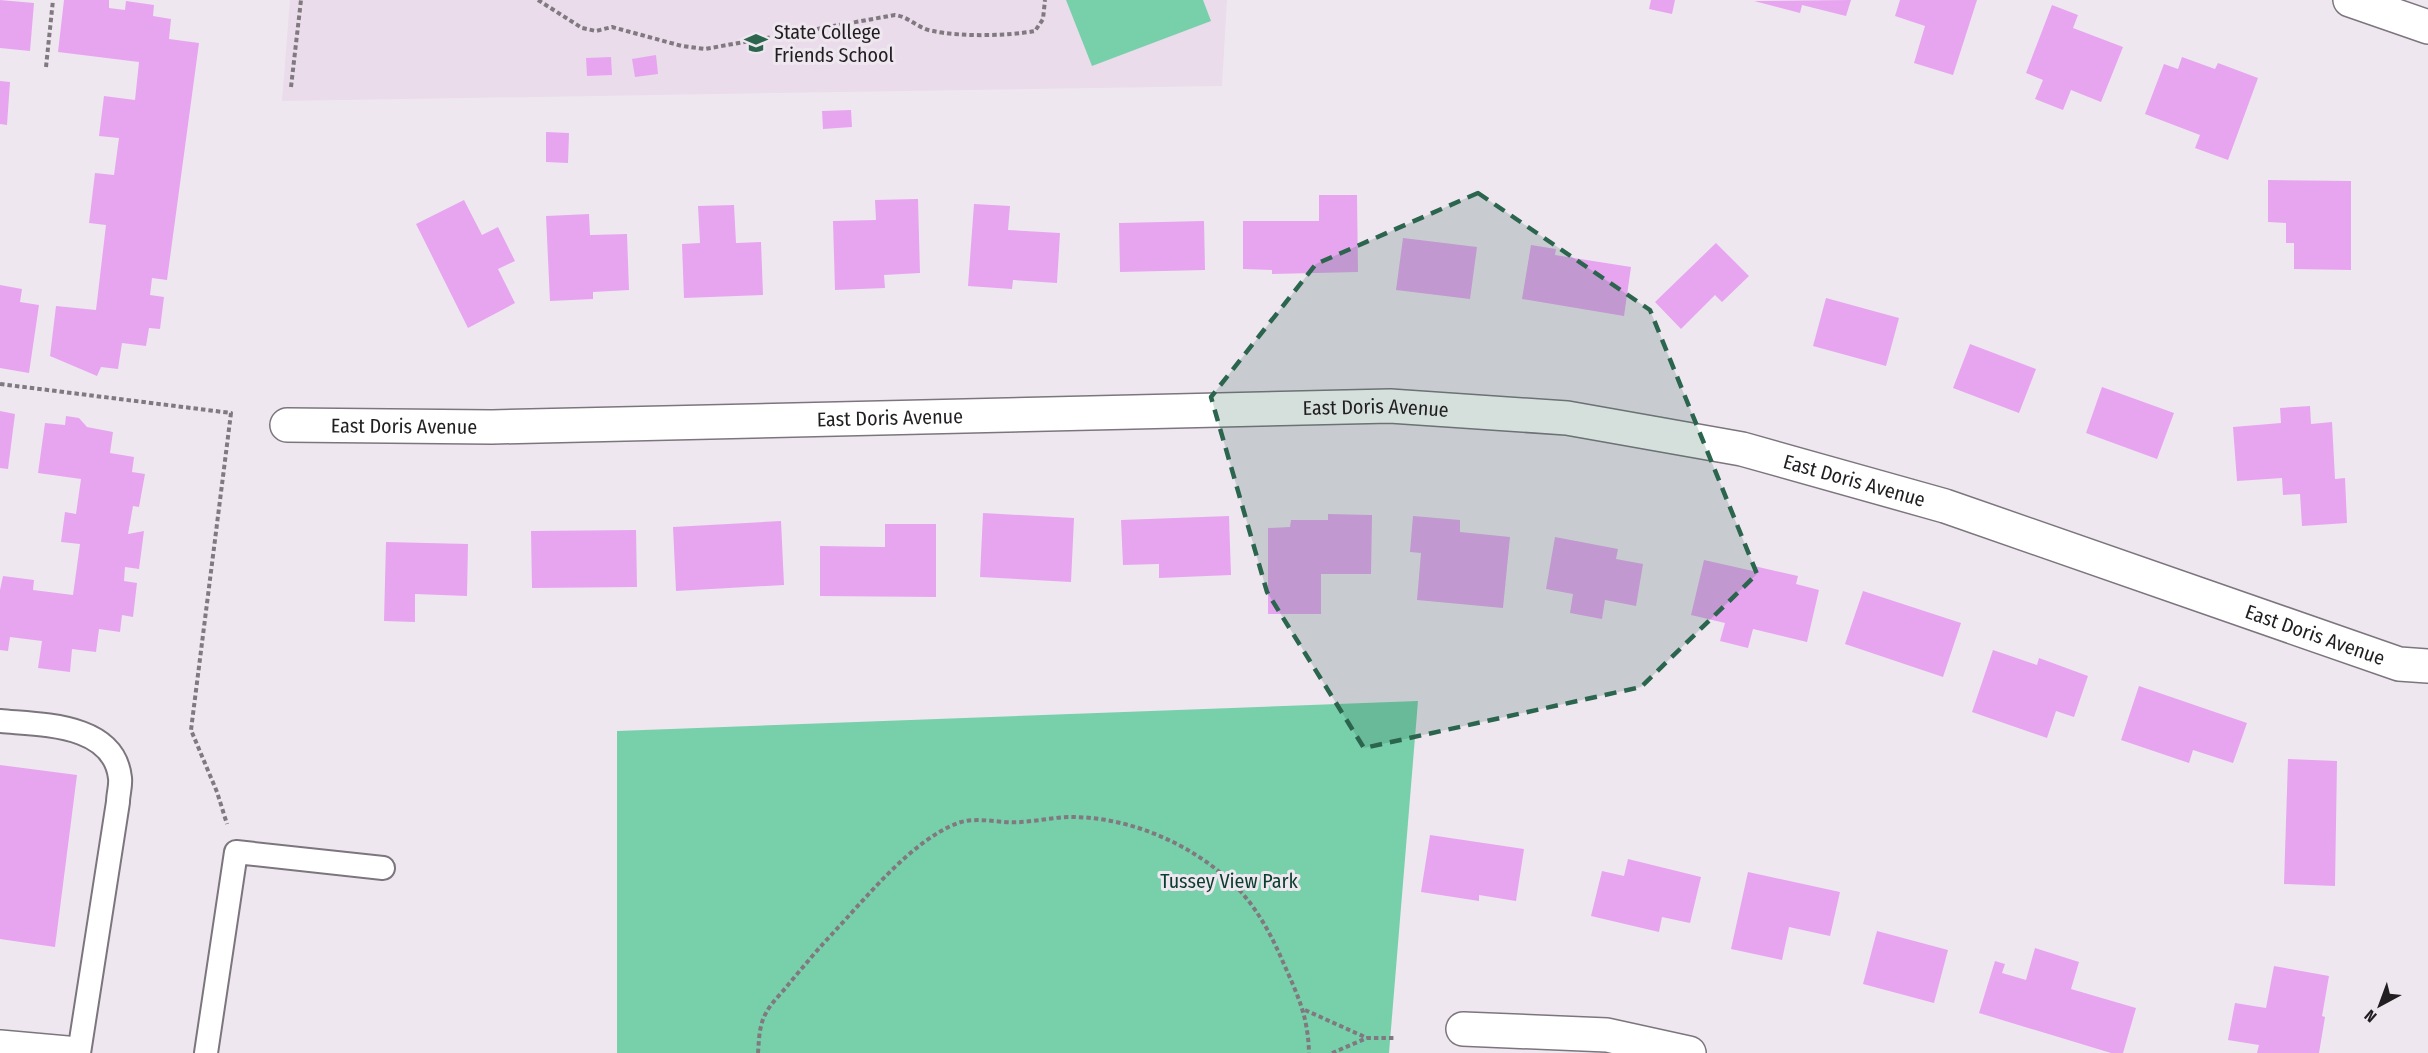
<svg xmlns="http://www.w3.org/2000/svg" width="2428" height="1053" font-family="'Fira Sans Condensed',sans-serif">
	<rect width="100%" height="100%" fill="#efe7f0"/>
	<path fill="#eadceb" d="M290,0H1227L1222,86L282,101Z"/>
	<g fill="#78d0ab">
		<path d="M1066,0H1203L1211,21L1092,66Z"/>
		<path d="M1418,701L1389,1053H617V731Z"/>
	</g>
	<g fill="#e7a5f0">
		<path d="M0,0L34,3L30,51L0,48Z"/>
		<path d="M64,0H109V8L125,10L126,1L154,5L153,16L171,19L169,39L199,43L167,280L152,278L150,295L164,297L160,329L149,328L146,346L122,343L118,369L101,367L97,376L50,356L56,306L96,310L106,225L89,223L95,173L114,175L119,138L99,136L104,96L135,100L139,62L58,52Z"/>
		<path d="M1651,0H1675L1672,14L1649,9Z"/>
		<path d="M1851,0L1846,16L1802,5L1800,13L1754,1Z"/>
		<path d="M1900,0H1977L1953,75L1914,63L1925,26L1895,16Z"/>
		<path d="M2052,5L2078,15L2073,28L2123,47L2101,102L2071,90L2063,110L2035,99L2043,80L2026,73Z"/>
		<path d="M656,55L658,74L635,77L632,59Z"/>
		<path d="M611,57L612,75L587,76L586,58Z"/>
		<path d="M2182,57L2215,69L2218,63L2258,78L2228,160L2195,148L2200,135L2145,114L2164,64L2178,69Z"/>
		<path d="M0,81L10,82L7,125L0,124Z"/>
		<path d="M851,110L852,127L823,129L822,111Z"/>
		<path d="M546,132L569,133L568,163L546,162Z"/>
		<path d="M2268,180L2351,181V270L2294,269V243H2286V223L2268,222Z"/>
		<path d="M1319,195H1357L1358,272L1272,274V270L1243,269V221H1319Z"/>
		<path d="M918,199L920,273L884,275L885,288L835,290L833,221L876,220L875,200Z"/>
		<path d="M464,200L482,235L498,227L515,261L498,269L515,303L468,328L416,224Z"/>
		<path d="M974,204L1010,206L1008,230L1060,233L1057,283L1013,280L1012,289L968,286Z"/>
		<path d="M734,205L736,243L761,242L763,295L684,298L682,244L700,243L698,206Z"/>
		<path d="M589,214L590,235L627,234L629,290L593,292V299L550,301L546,216Z"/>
		<path d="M1204,221L1205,270L1120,272L1119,223Z"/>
		<path d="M1403,238L1477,247L1470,299L1396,290Z"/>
		<path d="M1716,243L1749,276L1722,302L1715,295L1681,329L1655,302Z"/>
		<path d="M1531,245L1556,249L1555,255L1631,267L1624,316L1522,299Z"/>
		<path d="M0,285L22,289L20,302L39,305L29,373L0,368Z"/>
		<path d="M1826,298L1899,318L1886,366L1813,346Z"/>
		<path d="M1970,344L2036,369L2019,413L1953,388Z"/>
		<path d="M2102,387L2174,413L2157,459L2086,433Z"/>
		<path d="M2310,406L2311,424L2332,422L2335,479L2345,478L2347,523L2302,526L2300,494L2283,495L2282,478L2237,481L2233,427L2281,423L2280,408Z"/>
		<path d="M0,411L15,414L8,469L0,468Z"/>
		<path d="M66,416L79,418L87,427L113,432L110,453L134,457L132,472L145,474L139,507L133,506L128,534L144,531L139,569L125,567L124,581L137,583L133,617L122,615L120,632L99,629L96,652L72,649L70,672L38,668L42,641L10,637L8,651L0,650V590L3,576L34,580L33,590L73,595L80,544L61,542L65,512L76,514L81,479L38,473L45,423L65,425Z"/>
		<path d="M983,513L1074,518L1071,582L980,577Z"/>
		<path d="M1328,514L1372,515L1371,574H1321V614H1268V528L1290,527L1291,520H1328Z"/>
		<path d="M1229,516L1231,575L1159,578V564L1123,565L1121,520Z"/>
		<path d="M1413,516L1460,520V532L1510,537L1503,608L1417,600L1421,553L1410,552Z"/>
		<path d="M781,521L784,585L676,591L673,527Z"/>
		<path d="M885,524H936V597L820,596V546L885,547Z"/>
		<path d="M636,530L637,587L532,588L531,531Z"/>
		<path d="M1555,537L1618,549L1616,559L1643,564L1636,606L1605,600L1602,619L1570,613L1573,594L1546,589Z"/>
		<path d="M386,542L468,544L467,596L415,594V622L384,621Z"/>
		<path d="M1704,560L1753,571L1754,566L1798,576L1796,584L1819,590L1807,642L1753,629L1748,648L1720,641L1725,623L1691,615Z"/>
		<path d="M1863,591L1961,623L1943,677L1845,644Z"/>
		<path d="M1993,650L2037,665L2039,658L2088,676L2074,717L2056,711L2047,738L1972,712Z"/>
		<path d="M2139,686L2247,723L2233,763L2193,750L2189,763L2121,740Z"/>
		<path d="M2288,759L2337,761L2335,886L2284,884Z"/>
		<path d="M0,765L77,775L55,947L0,939Z"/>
		<path d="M1430,835L1524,849L1516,901L1479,895V901L1421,892Z"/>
		<path d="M1628,859L1701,877L1690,923L1662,917L1659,932L1591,916L1602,871L1624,876Z"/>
		<path d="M1748,872L1840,892L1830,936L1789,927L1782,960L1731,949Z"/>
		<path d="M1877,931L1948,950L1934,1003L1863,984Z"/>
		<path d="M2035,948L2079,962L2071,989L2136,1008L2123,1053H2111L1979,1013L1995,961L2005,964L2002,973L2026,980Z"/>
		<path d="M2274,966L2329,976L2322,1016L2325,1017L2319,1053H2257L2259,1045L2228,1040L2235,1003L2266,1008Z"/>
	</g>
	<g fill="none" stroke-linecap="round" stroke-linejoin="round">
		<g stroke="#7c757d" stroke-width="26">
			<g id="service">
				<path d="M0,721C41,725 114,723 120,778C121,786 118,794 118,802L79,1053"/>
				<path d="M206,1053L236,852L383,868"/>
			</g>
		</g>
		<g stroke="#7c757d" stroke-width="36">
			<g id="minor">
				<path d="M2350,0L2428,27"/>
				<path id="s1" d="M287,425L492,427L1390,406L1567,418L1742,449L1945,506L2399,664L2428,666"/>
				<path d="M1463,1029L1607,1035L1689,1053"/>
				<path d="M0,1047L67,1053"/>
			</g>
		</g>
		<g stroke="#807a80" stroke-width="4" stroke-dasharray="4.5 3" stroke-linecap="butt">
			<path d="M538,0L582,28L596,31L612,27L682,46L705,49L895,15C910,17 918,29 933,31C961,37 1008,36 1035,31L1043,19L1045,0"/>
			<path d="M46,67L53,0"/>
			<path d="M291,87L301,0"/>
			<path d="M0,384L231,413L191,730L217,792L227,824"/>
			<path d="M1305,1010L1367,1038"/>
			<path d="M758,1053C759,1040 759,1025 766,1013C771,1003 781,994 788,985C803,967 817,950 833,933C866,898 912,840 958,823C978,816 1001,824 1021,822C1038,821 1055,817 1071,817C1129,817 1190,843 1232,883C1255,904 1271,934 1283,962C1298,996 1308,1016 1309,1053"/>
			<path d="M1332,1053L1367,1038H1395"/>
		</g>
		<use href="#service" stroke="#fff" stroke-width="22"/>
		<use href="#minor" stroke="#fff" stroke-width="33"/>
	</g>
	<path fill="#2b654e" fill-opacity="0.2" stroke="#2b654e" stroke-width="4.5" stroke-dasharray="12 8" stroke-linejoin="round" d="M1478,193L1650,310L1757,574L1641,687L1364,748L1267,592L1211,397L1316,264Z"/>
	<defs>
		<g id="school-bare" transform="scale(1.8)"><path d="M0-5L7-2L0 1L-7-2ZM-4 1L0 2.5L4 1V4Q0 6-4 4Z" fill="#2b654e" stroke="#efe7f0" stroke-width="2.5" paint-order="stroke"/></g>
	</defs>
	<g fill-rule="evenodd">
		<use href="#school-bare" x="756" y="43"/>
	</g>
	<g text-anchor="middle" stroke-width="6" stroke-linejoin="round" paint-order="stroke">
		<g font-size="20" fill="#211e21" stroke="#efe7f0" text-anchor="start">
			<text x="774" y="39">State College<tspan x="774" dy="23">Friends School</tspan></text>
		</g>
		<g font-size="20" fill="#211e21" stroke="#efe7f0">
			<text dy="7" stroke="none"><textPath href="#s1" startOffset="1089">East Doris Avenue</textPath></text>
			<text dy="7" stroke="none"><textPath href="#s1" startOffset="603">East Doris Avenue</textPath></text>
			<text dy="7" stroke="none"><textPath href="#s1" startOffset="117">East Doris Avenue</textPath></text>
			<text dy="7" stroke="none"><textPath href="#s1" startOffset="1575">East Doris Avenue</textPath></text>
			<text dy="7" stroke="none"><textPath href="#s1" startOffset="2061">East Doris Avenue</textPath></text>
		</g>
		<g font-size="20" fill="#0a3e2c" stroke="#efe7f0">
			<text x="1229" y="888">Tussey View Park</text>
		</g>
	</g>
	<g transform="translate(2380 1005) rotate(221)" stroke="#efe7f0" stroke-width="4.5" paint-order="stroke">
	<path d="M0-4.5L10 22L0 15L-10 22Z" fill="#211e21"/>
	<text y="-9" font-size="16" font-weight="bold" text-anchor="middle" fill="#211e21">N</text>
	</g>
</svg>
